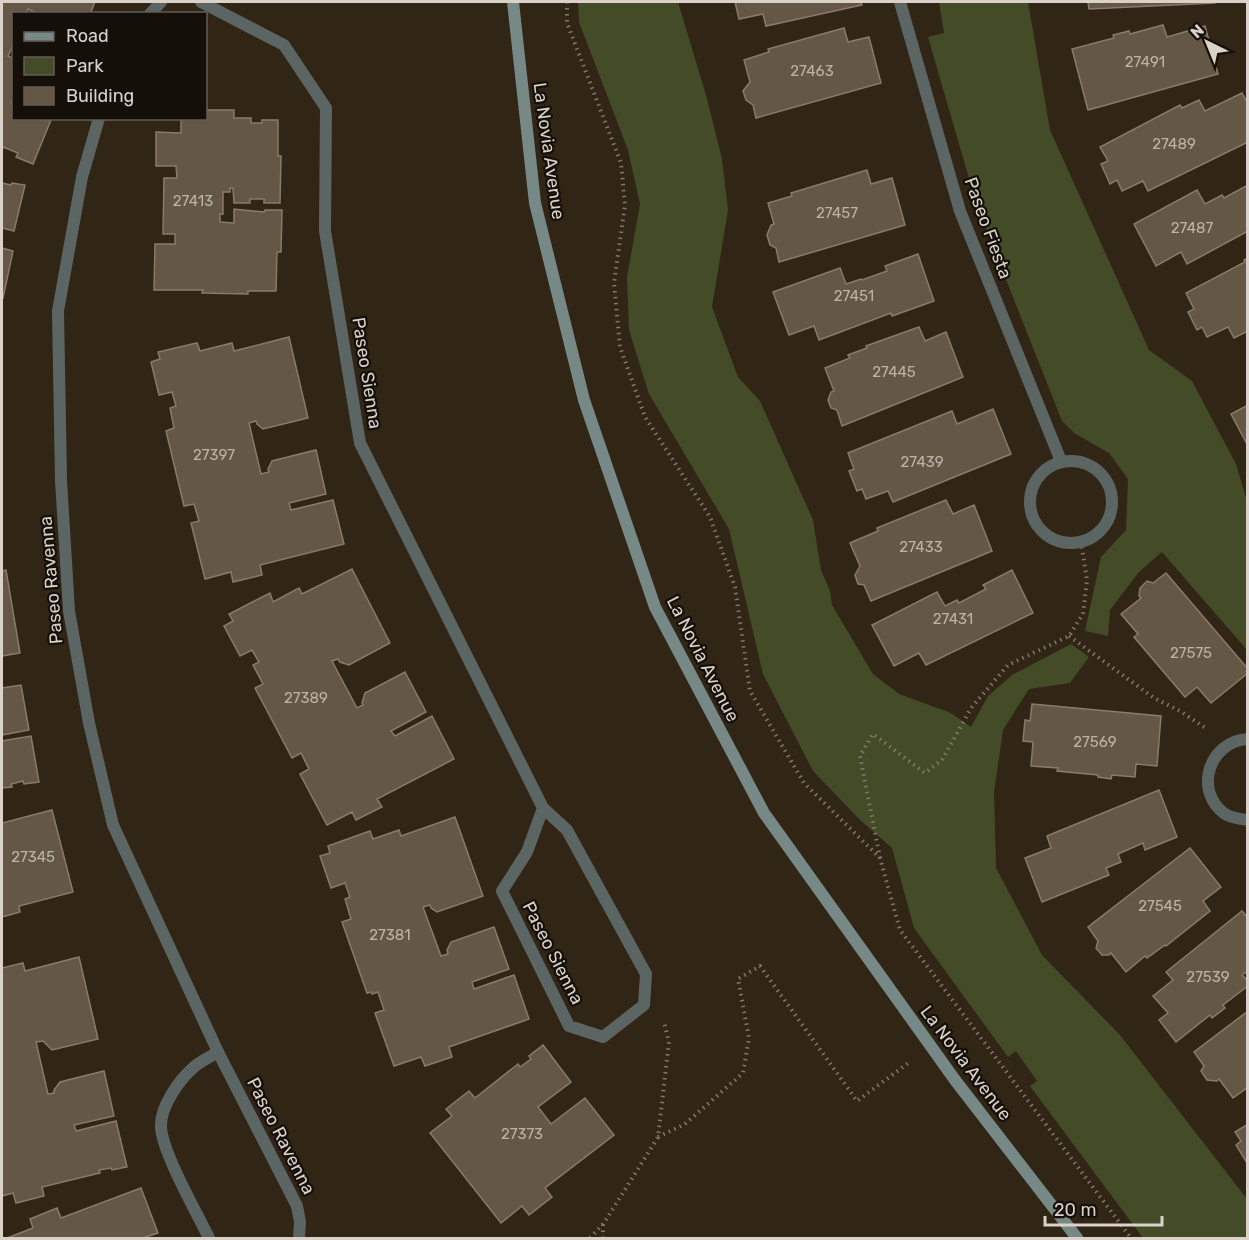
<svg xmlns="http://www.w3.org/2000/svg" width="1249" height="1240" font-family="Rubik,sans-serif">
	<rect width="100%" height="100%" fill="#312516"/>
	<g fill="#434c26">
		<path d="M578,2H678L706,95L722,159L728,210L712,307L738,377L760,401L813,520L821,570L830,591L832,605L873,674L899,694L951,713L971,727L988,696L1012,675L1071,644L1089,657L1070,683L1029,689L1003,730L994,792L996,868L1042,955L1120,1035L1247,1199V1238H1143L1030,1086L1037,1081L1016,1051L1008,1057L914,928L892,848L860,820L813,771L763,674L729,529L649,394L629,330L627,277L640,204L628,150L579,22Z"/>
		<path d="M939,2H1028L1050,130L1149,350L1192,381L1236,464L1247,501V650L1162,552L1139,572L1110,610L1108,636L1085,631L1101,557L1126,530L1128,479L1109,453L1074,433L1062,421L977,206L928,37L944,33Z"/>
	</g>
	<g fill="#645746" stroke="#897b6a" stroke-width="1.5">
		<path d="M2,2H95L90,14H33L35,12L28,9L26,14H14V43L8,56L14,59V97L11,103L14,104V118L51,120L33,164L16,157L18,153L3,147L2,151Z"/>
		<path d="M735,2H861L862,5L766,26L763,14L739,19Z"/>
		<path d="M1088,2H1215V3L1089,9Z"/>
		<path d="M1163,25L1167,37L1205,26L1218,74L1088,110L1072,49L1114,38L1113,35L1129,31L1130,34Z"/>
		<path d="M844,28L848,42L869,37L881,83L756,118L753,105L746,100L743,91L750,82L744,60L769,52L768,49Z"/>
		<path d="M1242,93L1248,104V142L1148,191L1143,181L1122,191L1117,180L1110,184L1101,164L1108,161L1100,147L1180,105L1182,108L1199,100L1205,111Z"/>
		<path d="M206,110H234V118H251V123H262V120H278V156H281L280,203H264V199H250V203H234L233,188H230V192H223V214H220V222L234,223V209L264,212L265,210H282L281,252H277L276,291H248V294L202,293L203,290H154L155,244H175V234H163L164,178H177L176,166H156V132L181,133V118H206Z"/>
		<path d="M867,170L871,184L892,178L905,225L779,262L776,248L770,245L767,235L771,225L774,224L768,203L792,196L791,193Z"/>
		<path d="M2,183L11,185L12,183L25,185L14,231L2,228Z"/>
		<path d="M1248,185V231L1187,264L1181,252L1156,266L1134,224L1197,190L1205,204L1222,195L1224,198Z"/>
		<path d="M2,248L13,251L3,298L2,297Z"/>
		<path d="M918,254L934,301L892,316L891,313L819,340L814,326L789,335L773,292L840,268L846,284L861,279L862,280L887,271L885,266Z"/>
		<path d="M1248,258V331L1234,338L1228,327L1207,337L1202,327L1197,330L1188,312L1194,309L1186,293L1245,262L1244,260Z"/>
		<path d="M919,327L925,341L946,332L963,377L842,426L837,410L831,408L828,400L831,392L834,391L825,368L850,358L848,355L867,348L866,346Z"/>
		<path d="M289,337L308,418L263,429L257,424L256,421L249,423L261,474L269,472L268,469L272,461L316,450L326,494L289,503L291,510L333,500L344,544L260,565L262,575L233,582L231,572L205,579L191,523L199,521L194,504L184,506L166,431L174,428L170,408L176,406L172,392L159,395L151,362L160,359L158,352L197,343L200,351L232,343L234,351Z"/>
		<path d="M1248,405V446L1231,414Z"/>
		<path d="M993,409L1011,454L893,502L888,491L866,499L862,489L857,491L849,471L854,469L848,453L952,411L957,424Z"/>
		<path d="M946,500L953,514L974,505L992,551L871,601L864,585L858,584L855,575L860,566L850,543L878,531L877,528Z"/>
		<path d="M352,569L390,643L349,665L340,662L338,659L332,661L357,708L363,705L362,703L365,693L405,672L426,712L391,731L395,736L432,716L454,759L377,799L382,807L356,820L352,812L327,825L300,774L309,769L301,753L292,758L255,688L263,684L253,665L259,662L252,650L240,656L224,626L233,621L229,614L270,593L273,602L299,588L302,594Z"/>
		<path d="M6,570L20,653L2,656V571Z"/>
		<path d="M1012,570L1033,613L926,665L919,653L894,666L872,625L937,592L945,606L957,600L959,603L986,589L983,585Z"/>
		<path d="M1166,573L1248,669V673L1211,703L1197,687L1185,697L1134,637L1138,634L1121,614L1141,598L1139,596L1140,588L1147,581L1153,583Z"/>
		<path d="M21,685L29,730L2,735V688Z"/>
		<path d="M1032,704L1161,716L1157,766L1136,764L1135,777L1112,775L1111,779L1098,777V775L1057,771L1058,768L1031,766L1033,742L1023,741L1025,720L1030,721Z"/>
		<path d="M31,736L39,782L24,784L23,781L11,784L12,787L2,788V741Z"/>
		<path d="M1159,790L1177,837L1145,850L1143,843L1118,854L1121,862L1106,868L1109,875L1042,902L1025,858L1051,848L1047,836Z"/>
		<path d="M52,810L73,892L19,906L20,912L2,917V823Z"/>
		<path d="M455,817L483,896L437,912L431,908L430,905L423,907L441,956L448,954L447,950L451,942L494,927L509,969L472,982L474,989L514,975L529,1019L449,1047L452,1057L425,1066L421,1057L394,1066L375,1013L384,1010L378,992L372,994L371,992L367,993L342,922L351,919L345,899L350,897L345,883L331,888L320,856L330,853L328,846L370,831L373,839L399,830L401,836Z"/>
		<path d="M1190,848L1221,887L1203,901L1210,911L1166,946L1165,945L1147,958L1145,956L1126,972L1111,953L1109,955H1102L1096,948L1098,941L1088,927Z"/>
		<path d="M1242,911L1248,918V971L1242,975L1248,981V986L1223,1005L1225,1008L1212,1018L1210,1015L1176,1042L1159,1020L1168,1013L1153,996L1173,980L1166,972Z"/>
		<path d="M79,957L98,1039L52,1050L43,1041L36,1042L48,1094L54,1093V1090L60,1082L104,1071L114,1116L74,1125L76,1131L116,1121L127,1167L112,1170L111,1168L99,1170L100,1173L42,1187L44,1196L16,1203L13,1193L2,1196V968L23,963L25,971Z"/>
		<path d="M1248,1011V1087L1233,1098L1219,1079L1217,1081L1207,1080L1201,1071L1204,1066L1194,1052Z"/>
		<path d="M543,1045L571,1082L538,1107L551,1124L585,1098L614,1135L545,1188L552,1197L529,1215L522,1206L501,1223L430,1133L452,1116L446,1109L469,1091L475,1098L518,1064L520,1067L531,1059L529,1056Z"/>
		<path d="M1248,1124V1163H1247L1236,1145L1241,1141L1235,1132Z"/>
		<path d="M141,1188L158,1233L143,1238H7L33,1228L30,1219L57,1208L61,1218Z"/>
	</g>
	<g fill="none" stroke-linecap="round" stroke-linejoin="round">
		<g stroke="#81776b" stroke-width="4" stroke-dasharray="1.5 4.5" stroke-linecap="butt">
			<path d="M567,2V23L621,163L625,205L614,283L620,347L645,417L710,517L735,587L750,691L804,783L880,858L900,930L1131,1238"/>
			<path d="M1069,636L1154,698L1180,711L1207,729"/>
			<path d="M880,858L860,756L873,734L925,773L942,760L971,708L1008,665L1069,636L1083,614L1087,580L1081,542"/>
			<path d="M658,1137L685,1124L743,1073L749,1038L738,979L760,966L857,1101L911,1061"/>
			<path d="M590,1238L604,1223L658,1137L669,1042L664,1022"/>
			<path d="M603,1238V1224"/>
		</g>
		<g stroke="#5b6664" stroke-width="12">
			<path d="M201,2L284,45L326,108L325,231L360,443L543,808L567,830L646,974L644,1005L603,1037L569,1026L502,891L527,852L543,808"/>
			<path d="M900,2L960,211L1061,461"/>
			<path d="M150,14L161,2"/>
			<path d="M99,118L82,177L58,311L61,480L69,611L89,723L113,825L218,1052L297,1206L300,1222L299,1238"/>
			<circle cx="1071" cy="502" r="41"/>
			<path d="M1248,739C1209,741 1193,791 1225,814C1231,818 1240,819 1248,820"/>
			<path d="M209,1238C197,1213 162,1152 161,1127C160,1107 179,1080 194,1067C201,1061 210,1057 218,1052"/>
		</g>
		<path stroke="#778987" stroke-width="12" d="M513,2L535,203L584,400L655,607L764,813L955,1080L1077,1238"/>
	</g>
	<g text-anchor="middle" stroke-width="4.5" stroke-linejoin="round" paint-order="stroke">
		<g font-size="15" fill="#bcb3a8">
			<text x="1145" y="67">27491</text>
			<text x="812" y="76">27463</text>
			<text x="1174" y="149">27489</text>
			<text x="193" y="206">27413</text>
			<text x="837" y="218">27457</text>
			<text x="1192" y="233">27487</text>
			<text x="854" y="301">27451</text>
			<text x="894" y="377">27445</text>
			<text x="214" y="460">27397</text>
			<text x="922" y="467">27439</text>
			<text x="921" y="552">27433</text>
			<text x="953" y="624">27431</text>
			<text x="1191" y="658">27575</text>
			<text x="306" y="703">27389</text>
			<text x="1095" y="747">27569</text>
			<text x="33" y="862">27345</text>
			<text x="1160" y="911">27545</text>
			<text x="390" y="940">27381</text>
			<text x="1208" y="982">27539</text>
			<text x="522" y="1139">27373</text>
		</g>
		<g font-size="18" fill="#dad2c9" stroke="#140f09">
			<text transform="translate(549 151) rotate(82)" y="6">La Novia Avenue</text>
			<text transform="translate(988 228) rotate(70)" y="6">Paseo Fiesta</text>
			<text transform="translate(367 373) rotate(81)" y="6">Paseo Sienna</text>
			<text transform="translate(51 580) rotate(-95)" y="6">Paseo Ravenna</text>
			<text transform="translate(703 659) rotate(63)" y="6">La Novia Avenue</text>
			<text transform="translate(553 953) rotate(63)" y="6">Paseo Sienna</text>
			<text transform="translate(966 1063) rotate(53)" y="6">La Novia Avenue</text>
			<text transform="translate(281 1136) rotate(63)" y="6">Paseo Ravenna</text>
		</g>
	</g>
	<rect width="1249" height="1240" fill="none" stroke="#dad2c9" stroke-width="6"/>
	<rect x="12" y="12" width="195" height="108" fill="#140f09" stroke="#635d56" stroke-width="1.5"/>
	<rect x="24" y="32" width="30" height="9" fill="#778987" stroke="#635d56" stroke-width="1.5"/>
	<text x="66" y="42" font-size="18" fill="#dad2c9">Road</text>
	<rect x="24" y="57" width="30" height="18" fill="#434c26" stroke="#635d56" stroke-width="1.5"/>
	<text x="66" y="72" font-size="18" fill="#dad2c9">Park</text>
	<rect x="24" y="87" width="30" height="18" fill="#645746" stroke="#635d56" stroke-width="1.5"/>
	<text x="66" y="102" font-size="18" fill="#dad2c9">Building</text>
	<g transform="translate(1207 42) rotate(317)" stroke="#140f09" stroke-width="4.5" paint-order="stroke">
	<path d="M0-4.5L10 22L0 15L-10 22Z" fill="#dad2c9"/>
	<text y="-9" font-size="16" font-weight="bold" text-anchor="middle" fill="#dad2c9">N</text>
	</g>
	<path d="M1045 1216v9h117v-9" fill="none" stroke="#dad2c9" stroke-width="3"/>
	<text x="1054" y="1216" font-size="18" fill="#dad2c9" stroke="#140f09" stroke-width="4.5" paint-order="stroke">20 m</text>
</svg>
